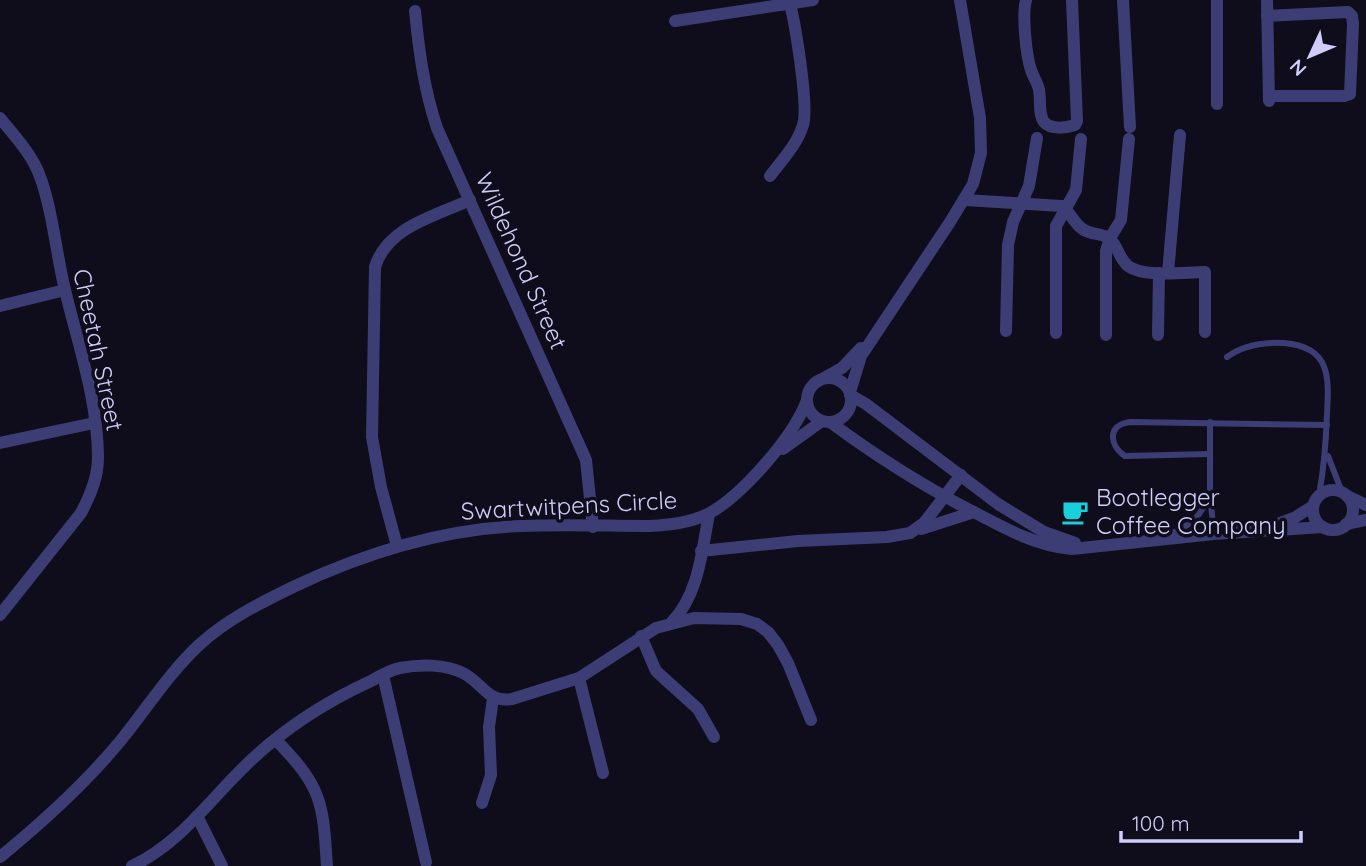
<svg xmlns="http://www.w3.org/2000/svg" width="1366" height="866" font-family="Quicksand,sans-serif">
	<rect width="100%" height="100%" fill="#0f0d1b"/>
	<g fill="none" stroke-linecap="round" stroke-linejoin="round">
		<g stroke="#3d3d75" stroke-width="6">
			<path d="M1227,357C1243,345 1264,342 1284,343C1331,347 1329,377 1327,414C1326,442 1324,468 1319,495"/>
			<path d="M1210,422V495L1214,534"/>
			<path d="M1210,454L1125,456C1108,444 1108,424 1131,422L1327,425"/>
			<path d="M1328,456L1342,492"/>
			<path d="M1170,534C1190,526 1200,517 1209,497"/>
		</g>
		<g stroke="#3d3d75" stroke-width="12">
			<path d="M1026,0C1022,15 1026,55 1031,70C1033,77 1038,83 1039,90C1041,99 1038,114 1044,122C1051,130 1066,128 1075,125L1077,121L1072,0"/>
			<path d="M1123,0L1130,127"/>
			<path d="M1217,0V104"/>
			<path d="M1267,0L1269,101"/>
			<path d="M415,11C419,52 424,89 437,128L586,460L593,527"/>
			<path d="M1267,16L1348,12L1352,16L1353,24L1350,94L1344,96H1269"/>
			<path d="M675,21L813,0"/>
			<path d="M0,118C12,133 26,147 35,165C51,196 56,254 65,290C78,344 98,401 98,458C98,478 90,496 81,513L0,615"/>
			<path d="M770,176C782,160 797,145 803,125C809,106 795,22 789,0"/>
			<path d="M965,200L1062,206C1071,213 1074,224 1084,230C1092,235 1103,233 1110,239C1118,246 1119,259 1128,266C1144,278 1185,272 1205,272V332"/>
			<path d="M1168,273L1180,135"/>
			<path d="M0,306L65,290"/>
			<path d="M1006,331L1008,245L1013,222L1029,186L1037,138"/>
			<path d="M1056,333V226L1076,190L1081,139"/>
			<path d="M1106,335V251L1110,238L1121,220L1129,139"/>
			<path d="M1158,335L1159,273"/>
			<path d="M824,378L842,368L861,348"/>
			<circle cx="829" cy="400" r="22"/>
			<path d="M850,392L861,356L950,222L973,184L981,153L980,118L960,0"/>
			<path d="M850,395L866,404L998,504L1044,532L1075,543"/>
			<path d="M830,422C876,456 921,485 972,511C1004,528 1036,546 1072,549L1214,534L1323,527"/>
			<path d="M0,443L94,423"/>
			<path d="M783,449L822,421"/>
			<circle cx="1333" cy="510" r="20"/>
			<path d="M1347,496L1366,505"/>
			<path d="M1346,524L1366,520"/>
			<path d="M1275,525L1294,518L1313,506"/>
			<path d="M921,529L974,512"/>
			<path d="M397,546L381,487L372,437L375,267C387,227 435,216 470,200"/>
			<path d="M701,551L798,541L887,537L910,533L924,523L961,475"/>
			<path d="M672,622C699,594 702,550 709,514"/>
			<path d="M641,636L656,671L698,709L714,737"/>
			<path d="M383,675L426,862"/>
			<path d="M579,678L603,773"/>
			<path d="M276,740C290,755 305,770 314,789C325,811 325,841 327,866"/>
			<path d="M482,803L491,775L489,727L493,698"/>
			<path d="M197,816L222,866"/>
			<path d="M0,857C44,821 86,783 122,739C147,708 169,673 199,645C226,620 260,603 293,587C365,553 442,529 522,526C564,524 607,526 649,526C669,525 689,523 708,514C742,496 794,436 807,400"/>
			<path d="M132,866C176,846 206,805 239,772C276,734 323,703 371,681C380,676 390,670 400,668C420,664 445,664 463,673C483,683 487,703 512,699L579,678L656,628L694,618L741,619L757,624L768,632L778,645L788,663L811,720"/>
		</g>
	</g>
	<defs>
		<g id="cafe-bare" transform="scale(2.1)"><path d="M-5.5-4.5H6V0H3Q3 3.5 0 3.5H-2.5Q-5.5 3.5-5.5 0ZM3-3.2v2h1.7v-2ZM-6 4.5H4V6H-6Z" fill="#18cfdb" stroke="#0f0d1b" stroke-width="2.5" paint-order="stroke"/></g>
	</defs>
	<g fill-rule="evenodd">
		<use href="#cafe-bare" x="1075" y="512"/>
	</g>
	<g text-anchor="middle" stroke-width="7" stroke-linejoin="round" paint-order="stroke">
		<g font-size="24" fill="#d0cdfa" stroke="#0f0d1b">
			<text transform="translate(521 261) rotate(66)" y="8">Wildehond Street</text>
			<text transform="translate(98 350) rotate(78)" y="8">Cheetah Street</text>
			<text transform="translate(569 506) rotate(-3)" y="8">Swartwitpens Circle</text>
		</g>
		<g font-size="24" fill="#d0cdfa" stroke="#0f0d1b" text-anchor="start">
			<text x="1096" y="506">Bootlegger<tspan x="1096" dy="28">Coffee Company</tspan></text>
		</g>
	</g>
	<g transform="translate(1310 56) rotate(226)" stroke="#0f0d1b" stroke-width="5" paint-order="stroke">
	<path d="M0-5L12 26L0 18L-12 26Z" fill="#d0cdfa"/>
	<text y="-10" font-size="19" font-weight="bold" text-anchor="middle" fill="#d0cdfa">N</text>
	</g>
	<path d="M1121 831v10h180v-10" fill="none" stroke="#d0cdfa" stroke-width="3.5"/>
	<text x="1132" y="831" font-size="21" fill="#d0cdfa" stroke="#0f0d1b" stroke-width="5" paint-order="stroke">100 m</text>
</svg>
